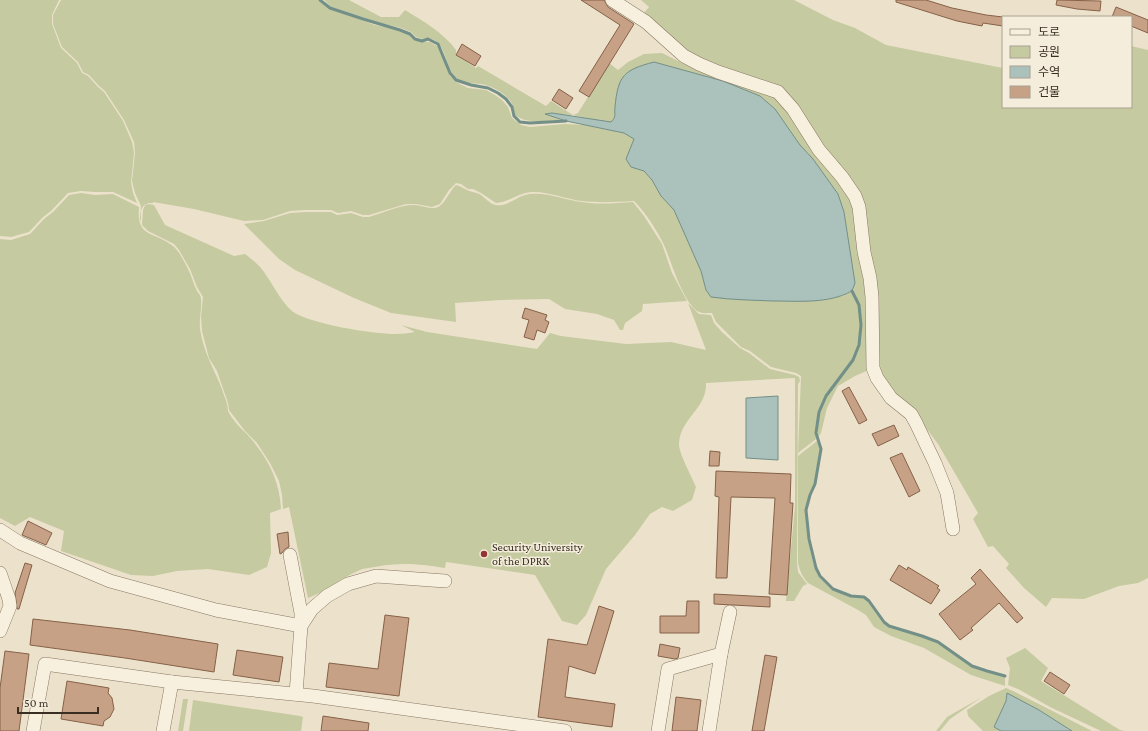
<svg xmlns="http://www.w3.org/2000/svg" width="1148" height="731" font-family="'Crimson Pro','Noto Sans KR',serif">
	<rect width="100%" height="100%" fill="#ece2cc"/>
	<g fill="#c5caa0">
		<path d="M0,0H59L52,15V24L61,48L77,63L82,73L88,76L98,87L104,92L123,121L132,142L134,153L131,182L133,193L137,203L113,192H95L81,191L68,193L51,211L43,217L29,232L11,237L0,236Z"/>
		<path d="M61,0H318L330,9L375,25L391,28L410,35L415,40L422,42H430L437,46L444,60L450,76L458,83L468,88L486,90L495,95L502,100L508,107L512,118L521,125L530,127L565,124L585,125L624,133L634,139L629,152L631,167L644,171L652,180L661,196L674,210L701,271L706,290L842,296L851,292C853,296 857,301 858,306C862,322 861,345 852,360C838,382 821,392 817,421C816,428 815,433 816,439L798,453L801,376L796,373L771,367L750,351L741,347L716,322L712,313C707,313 702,314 697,311C681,298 672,263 664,245C656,229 646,213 634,201C617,202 599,203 582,201C565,199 548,191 531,192C519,193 509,202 496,203L481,193L473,189H468L461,184L456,183L449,190L440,204L432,207L416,204H406L369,215H363L351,211L338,213L331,210H305L290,211L263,220L244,221L194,209L153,202V203H149L144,205L141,210V222L140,218L141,206L135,193L132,181L135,153L134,142L124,120L105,91L99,86L89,75L83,72L78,62L62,47L53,24V15Z"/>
		<path d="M324,0H349L381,17H399L405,10C423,21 444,33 456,50V55L476,68L478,66L546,106L551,101L573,115L578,113L609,63L618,70L628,62L644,54L662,53L690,67L775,95L854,203L867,282L869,370L855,376L838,386L827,408L821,433L818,437C817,432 818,427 818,422C821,396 840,381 853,361C862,347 864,320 859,304C858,299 855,294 853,290L855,283L844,212L838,194L813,159L800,145L775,109L760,96L723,81L654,62L617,92L615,117L611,122L599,121L573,115L546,114L561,120C546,120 528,125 515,115C514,113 514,109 513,106C509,95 493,86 481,84C473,83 464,84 457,79C447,71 447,54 439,44C437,41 432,39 429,38L422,39L416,37L411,32L401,28L376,22L331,7Z"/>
		<path d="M641,0H794L833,20L855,28L886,45L1003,68V107H1131V46L1148,50V578L1138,583L1119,586L1084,599L1052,598L1046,607L1024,588L1006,568L1009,564L993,546L988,547L973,519L978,513L938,444L916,415L899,400L880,373L861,209L786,97L687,54L644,13L649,7Z"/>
		<path d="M456,185C461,186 462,188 467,190C471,192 476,192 481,195C485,198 490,204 496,205C508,207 518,195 530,194C548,192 565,200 582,202C599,205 616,203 633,202L644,216L662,244L672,273L687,301L643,304L642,311L625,323L623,330H620L614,320L597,314L565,309L549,299L501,300L455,303L456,322L391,313L354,298L295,270L279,259L244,224L264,221L290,213L305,212H331L337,215L351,213L363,217H369C383,213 399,205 414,205C423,205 433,212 441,205C447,199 450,191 456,185Z"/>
		<path d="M81,193L95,195L113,194L139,207C136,239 155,231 173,246C179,251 184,261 188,269C192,276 193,284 197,291C199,294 201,296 201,299C202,309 199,318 200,329C203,351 214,369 222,389C223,394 226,399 227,404C228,407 227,410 229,413C236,426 248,433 256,445C271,464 280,485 281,509L270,513L271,553L267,567L249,575L208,569L177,571L153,576L131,575L61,551L64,531L30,517L15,526L0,518V239L11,240L30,234L44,219L53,212L69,195Z"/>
		<path d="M149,204L154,205L165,225L234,256L245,254C250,258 257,263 261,268C271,280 280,301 292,311C309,324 373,334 396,334C402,334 409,333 415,332L401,325L427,332L537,349L550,333L561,336L626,344L671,342L706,350L688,303L699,314L711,315L714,323L722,332L740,348L749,353L770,369L795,375L799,377L800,381L798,384L797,563L798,572L807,584L803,586L794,601H786L795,506V378L706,383C707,409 680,418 679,444C679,454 692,477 696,487L692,500L673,511L662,507L650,514L635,535L606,569L586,615L577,625L562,621L535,575L446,562L445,568C419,564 401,562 375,567C370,568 364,568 360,570C342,577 326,592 308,598L289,507L283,509L282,495L279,481L270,463L257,443L245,431L229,410L228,403L217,371L209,358L202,331L201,317L203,297L197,287L190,269L179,250L174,244L148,231L142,225L143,210L145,205Z"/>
		<path d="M817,441L821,449L818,471L815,484L809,494L806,510L810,549L815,569L819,577L832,590L851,596L863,597L869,602L884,623L888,627L922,637L937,643L945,647L971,666L986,672L1005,677V686L971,675L924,648L891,636L874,627L866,615L858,610L808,583C802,576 800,571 798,563V456Z"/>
		<path d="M1025,648L1048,668L1041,681L1120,730L1125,731H1101L1050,707L1018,689L1008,685L1010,668L1006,658Z"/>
		<path d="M1006,688L1013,691L1092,731H1072L1039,710L1007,694L1006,701L994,727L1001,731H983L968,716L967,710L989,696Z"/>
		<path d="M982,697L950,719L940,731H936L947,717Z"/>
		<path d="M183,699H188L183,731H178Z"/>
		<path d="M193,700L300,716L303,717L301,731H189Z"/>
	</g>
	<g fill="#abc1bb" stroke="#728f88">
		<path d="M654,62L723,81L760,96L775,109L800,145L813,159L838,194L844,212L855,283L852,291C828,304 799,301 773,301C752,300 732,300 711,297L706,290L701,271L674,210L661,196L652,180L644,171L631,167L626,159L634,139L624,133L566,121L545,114L552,113L611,122C617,116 614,115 615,107C618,75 624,70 654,62Z"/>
		<path d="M778,396V460L746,458V398Z"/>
		<path d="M1007,693L1039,710L1072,731H1001L994,727L1006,701Z"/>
	</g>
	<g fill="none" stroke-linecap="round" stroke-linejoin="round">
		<g stroke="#728f88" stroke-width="3">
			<path d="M320,0L330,8L363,19L400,30L410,34L415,39L422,41L428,39L438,44L450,73L456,80L471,85L488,88L498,93L506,99L512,107L514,116L520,122L530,123L566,121"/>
			<path d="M852,291L859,305L861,325L859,345L853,360L826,396L819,412L816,433L821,449L815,484L810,495L806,510L809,539L816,568L820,576L833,589L851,596L864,597L869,601L884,622L889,626L922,636L938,642L972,666L987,671L1005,676"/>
		</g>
	</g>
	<g fill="#c7a185" stroke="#856148">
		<path d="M581,0H604L608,7L634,24L589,97L579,91L620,25Z"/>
		<path d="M896,0H926L952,8L986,15L1003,17V26L983,23L982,26L957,21L896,2Z"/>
		<path d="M1057,0L1101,1L1100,11L1077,9L1056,5Z"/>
		<path d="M1116,7L1148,20V33L1131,26V17H1112Z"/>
		<path d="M462,44L481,56L475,66L456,55Z"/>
		<path d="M559,89L573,98L566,109L552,100Z"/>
		<path d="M525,308L547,315L545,320L549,322L545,333L537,330L534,340L524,337L529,320L522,318Z"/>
		<path d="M849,387L867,420L859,424L842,391Z"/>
		<path d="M894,425L899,436L878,446L872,434Z"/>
		<path d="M710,451L720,452L719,466H709Z"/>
		<path d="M902,453L920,491L909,497L890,458Z"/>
		<path d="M716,471L791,474L790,503H793L787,595L769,594L775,498L731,497L727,578H716L719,497L715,496Z"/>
		<path d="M28,521L52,533L46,545L22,535Z"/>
		<path d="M288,532L289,547L285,549L282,553L280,554L277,534Z"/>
		<path d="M25,563L32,565L19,609H17L15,593Z"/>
		<path d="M899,565L907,570L908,567L939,586L937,588L940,590L931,604L890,580Z"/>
		<path d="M980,569L1023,618L1017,623L999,603L971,628L973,630L960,640L939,614L976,584L971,578Z"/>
		<path d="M714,594L770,597V607L714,604Z"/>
		<path d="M687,601H699V633H660V616H686Z"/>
		<path d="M599,606L614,611L595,674L569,666L565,697L615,704L612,727L538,717L548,639L587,645Z"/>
		<path d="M385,615L409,618L399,696L326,687L329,663L378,669Z"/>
		<path d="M33,619L130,630L218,644L214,672L125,658L30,645Z"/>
		<path d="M660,644L680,648L678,658L675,659L658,656Z"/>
		<path d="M237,650L283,657L279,682L233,675Z"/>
		<path d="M5,651L29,654L19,731H0V688Z"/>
		<path d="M765,655L777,657L764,731H752Z"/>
		<path d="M1050,672L1070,685L1064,694L1044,681Z"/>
		<path d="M67,681L109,688L108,693L112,698L114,709L110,717L104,721L103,726L61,719Z"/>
		<path d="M676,697L701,700L697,731H672Z"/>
		<path d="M323,716L369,723L368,731H321Z"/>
	</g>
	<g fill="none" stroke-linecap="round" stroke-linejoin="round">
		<g stroke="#887661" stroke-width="14">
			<g id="minor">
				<path d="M612,0L646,22L684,56L699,64L718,72L778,92L793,109L819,150L842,177L855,196L859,207L864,252L870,278L872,297L873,368L877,378L891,398L911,414L916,423L935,463L947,493L953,529"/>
				<path d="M0,530L20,543L110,581L216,610L301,626V613L290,555"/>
				<path d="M0,573L9,599L10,606L0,631"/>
				<path d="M296,694L301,626L312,609L327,596L348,584L376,576L445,581"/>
				<path d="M33,731L45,664L172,682L313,696L565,731"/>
				<path d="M163,731L172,682"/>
				<path d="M658,731L668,669L721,654"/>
				<path d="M709,731L721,654L730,612"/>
			</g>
		</g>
		<use href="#minor" stroke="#f7f0df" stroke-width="13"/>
	</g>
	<circle fill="#923535" stroke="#f4eddb" stroke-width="1.5" cx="484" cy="554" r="4"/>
	<g text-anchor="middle" stroke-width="3" stroke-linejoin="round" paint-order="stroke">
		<g font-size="12" fill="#3a2e23" stroke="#f4eddb" text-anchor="start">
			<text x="492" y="551">Security University<tspan x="492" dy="14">of the DPRK</tspan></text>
		</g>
	</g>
	<rect x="1002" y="16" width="130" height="92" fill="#f4eddb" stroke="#aaa191"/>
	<rect x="1010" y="29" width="20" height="6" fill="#f7f0df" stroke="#aaa191"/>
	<text x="1038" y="36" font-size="12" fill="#3a2e23">도로</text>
	<rect x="1010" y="46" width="20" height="12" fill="#c5caa0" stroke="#aaa191"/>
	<text x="1038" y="56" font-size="12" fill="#3a2e23">공원</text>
	<rect x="1010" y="66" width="20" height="12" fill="#abc1bb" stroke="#aaa191"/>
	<text x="1038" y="76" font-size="12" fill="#3a2e23">수역</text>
	<rect x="1010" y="86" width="20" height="12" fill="#c7a185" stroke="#aaa191"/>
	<text x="1038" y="96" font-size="12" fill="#3a2e23">건물</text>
	<path d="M18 707v6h80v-6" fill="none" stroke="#3a2e23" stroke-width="2"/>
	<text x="24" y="707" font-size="12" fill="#3a2e23" stroke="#f4eddb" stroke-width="3" paint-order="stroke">50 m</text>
</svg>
